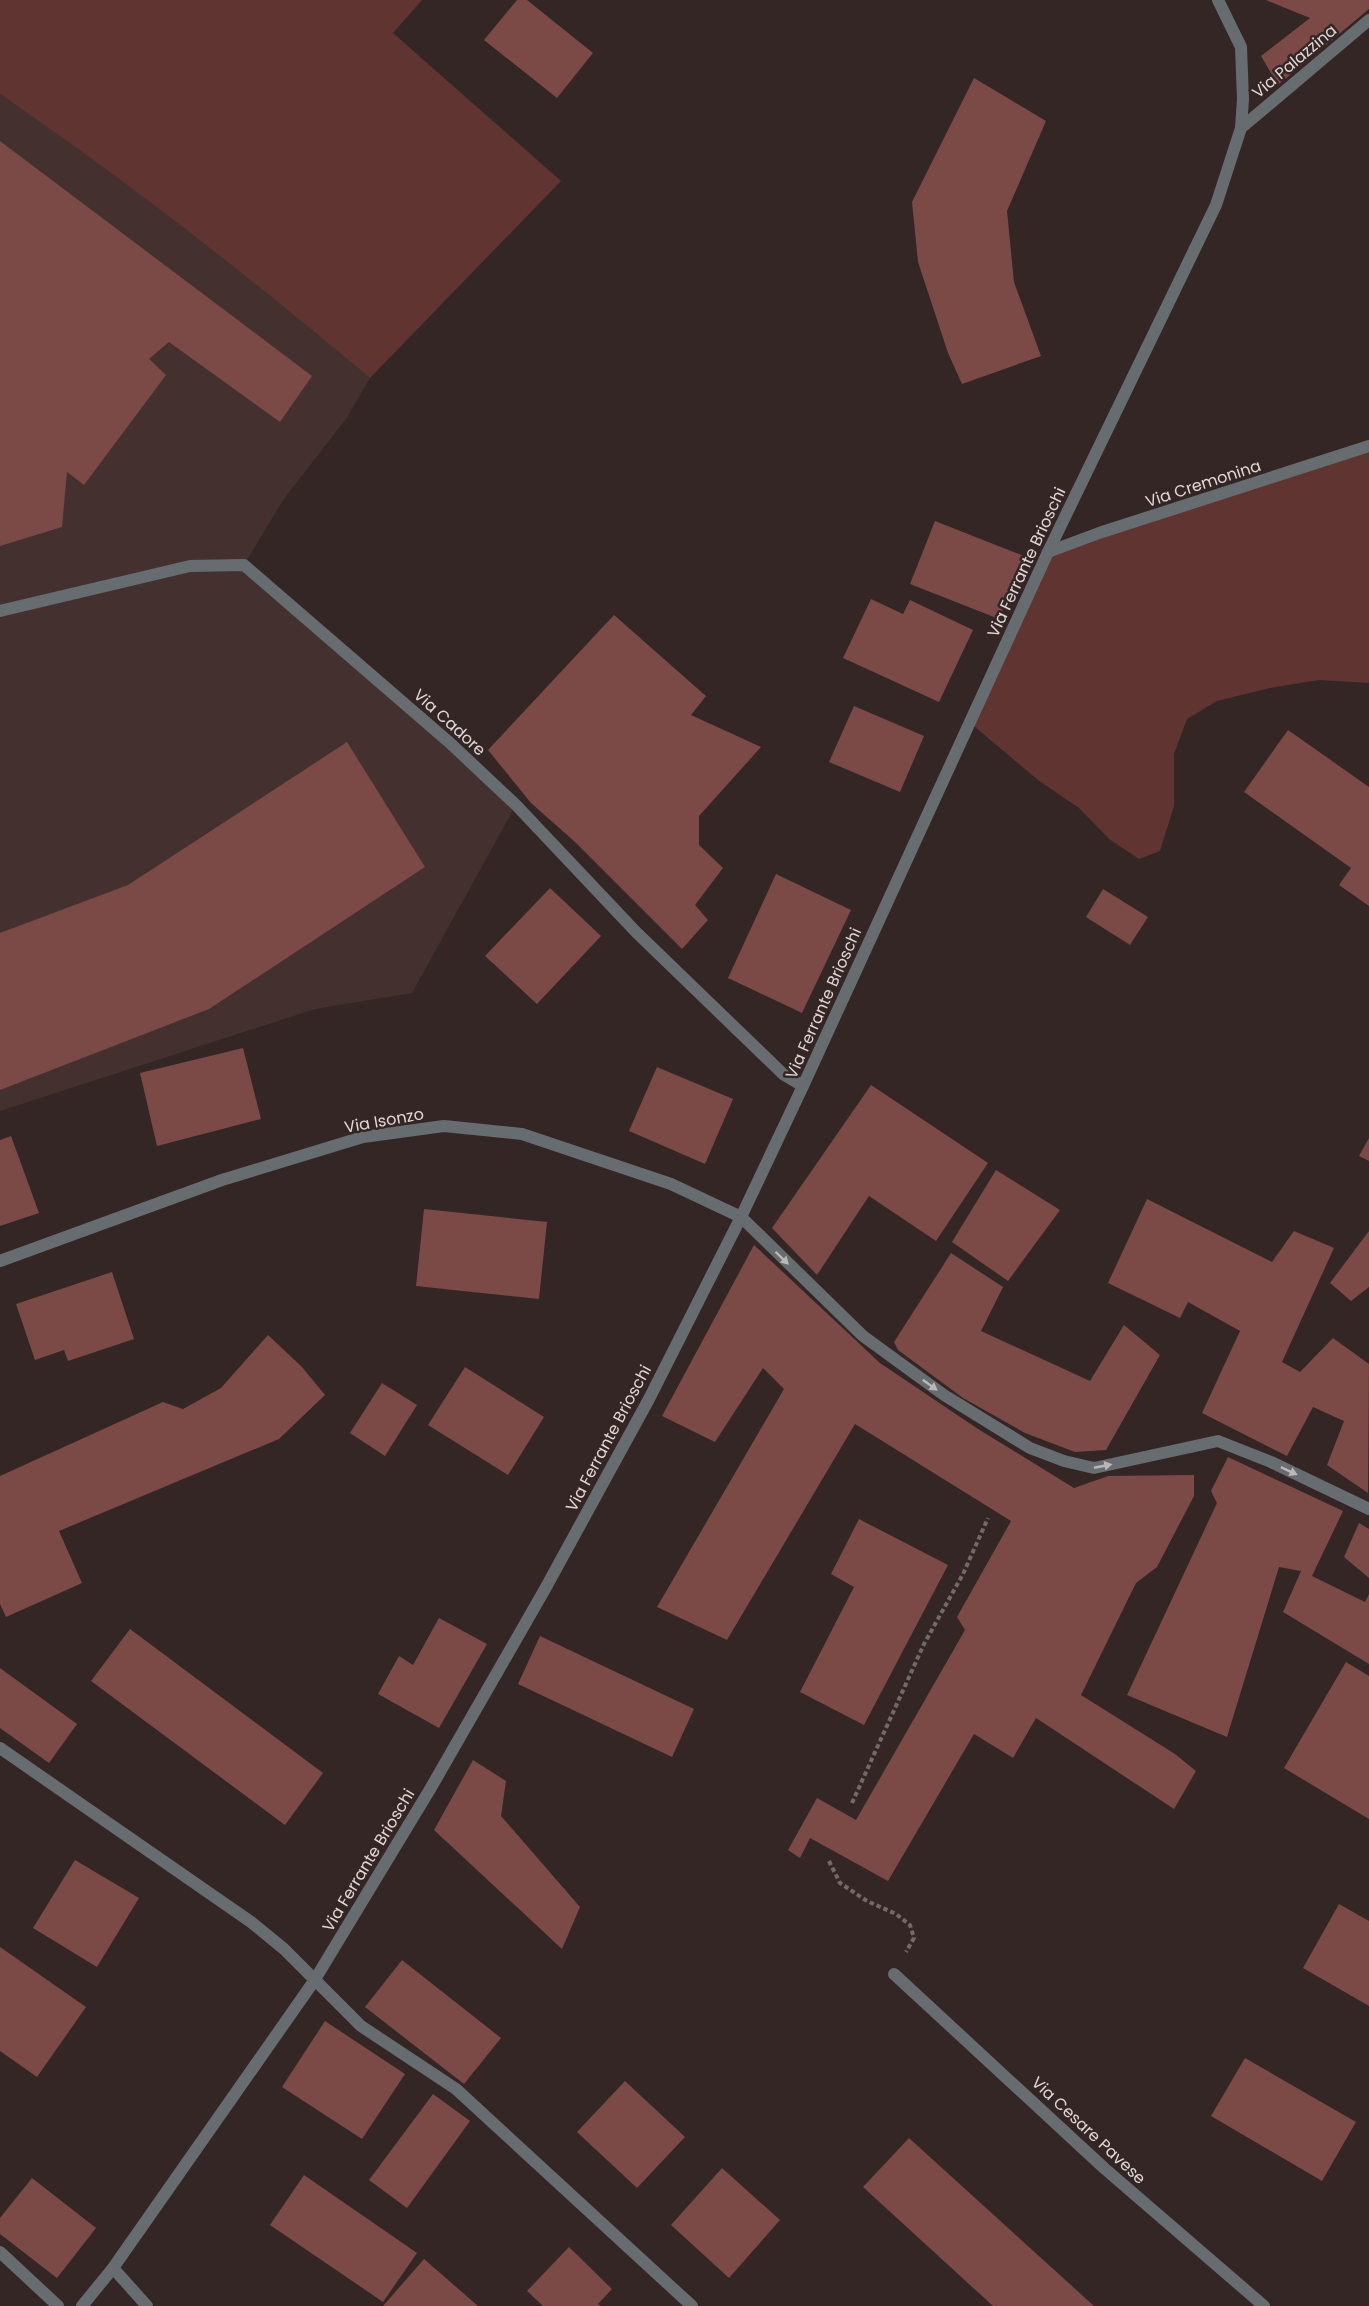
<svg xmlns="http://www.w3.org/2000/svg" width="1369" height="2306" font-family="Poppins,sans-serif">
	<rect width="100%" height="100%" fill="#342625"/>
	<path fill="#44312f" d="M0,94L89,154L280,302L370,378L346,419L283,500L244,565L516,805L412,993L315,1009L0,1111Z"/>
	<g fill="#5f3431">
		<path d="M0,0H422L393,33L561,181L370,378C251,278 129,182 0,94Z"/>
		<path d="M1369,446V683L1319,680L1270,688L1217,701L1187,719L1174,754V806L1160,851L1139,859L1109,839L1079,808L1038,780L969,722L1048,552Z"/>
	</g>
	<g fill="#7b4946">
		<path d="M517,0H527L593,53L557,98L484,40Z"/>
		<path d="M1266,0H1369V9L1278,85L1261,56L1310,18Z"/>
		<path d="M974,78L1046,121L1007,211L1014,282L1041,356L962,384L948,353L918,262L912,202Z"/>
		<path d="M0,141L312,376L280,422L169,342L149,359L166,375L84,485L67,472L62,527L0,546Z"/>
		<path d="M935,521L1024,556L999,619L910,584Z"/>
		<path d="M871,599L903,614L910,600L973,630L939,702L843,658Z"/>
		<path d="M614,615L706,696L691,715L761,747L699,816V845L723,868L695,905L708,920L682,949L574,841L531,803L488,750Z"/>
		<path d="M854,706L924,736L900,792L829,762Z"/>
		<path d="M1288,730L1369,787V906L1339,885L1351,868L1244,792Z"/>
		<path d="M347,742L425,867L209,1009L0,1090V933L128,885Z"/>
		<path d="M776,874L851,910L802,1013L728,978Z"/>
		<path d="M550,888L601,936L537,1004L485,956Z"/>
		<path d="M1103,889L1148,917L1130,945L1086,917Z"/>
		<path d="M243,1048L261,1119L157,1146L140,1073Z"/>
		<path d="M657,1067L733,1099L705,1164L629,1131Z"/>
		<path d="M871,1085L988,1163L936,1241L869,1196L817,1275L772,1228Z"/>
		<path d="M11,1136L39,1213L0,1226V1140Z"/>
		<path d="M1369,1138V1161L1359,1156Z"/>
		<path d="M996,1170L1060,1210L1008,1281L952,1242Z"/>
		<path d="M1147,1199L1272,1262L1294,1231L1334,1248L1282,1362L1300,1372L1333,1338L1369,1364L1368,1493L1327,1465L1344,1421L1313,1407L1287,1456L1202,1413L1240,1331L1188,1302L1180,1318L1108,1283Z"/>
		<path d="M424,1209L547,1222L539,1299L416,1286Z"/>
		<path d="M1369,1231V1287L1351,1301L1330,1283Z"/>
		<path d="M754,1245L880,1363L978,1429L1074,1488L1108,1476L1194,1475V1496L1157,1567L1136,1583L1081,1695L1175,1754L1196,1771L1174,1809L1036,1718L1013,1758L974,1734L888,1881L810,1838L800,1858L788,1850L817,1798L856,1820L965,1630L957,1617L1011,1521L855,1424L727,1640L657,1607L784,1389L763,1368L715,1442L662,1416Z"/>
		<path d="M951,1253L1003,1287L981,1331L1090,1381L1124,1325L1160,1355L1106,1450L1075,1452L1025,1433L963,1398L898,1350L894,1342Z"/>
		<path d="M112,1272L134,1339L68,1361L64,1350L35,1360L16,1304Z"/>
		<path d="M268,1335L302,1367L325,1395L279,1439L59,1531L82,1583L6,1617L0,1604V1476L163,1402L183,1409L221,1388Z"/>
		<path d="M465,1367L544,1417L508,1475L428,1425Z"/>
		<path d="M382,1383L417,1405L385,1456L350,1433Z"/>
		<path d="M1228,1457L1343,1511L1312,1576L1365,1602L1369,1594V1664L1283,1612L1301,1571L1279,1567L1227,1737L1127,1695L1217,1503L1211,1491Z"/>
		<path d="M859,1519L948,1565L864,1725L800,1692L854,1587L831,1574Z"/>
		<path d="M1359,1523L1369,1529V1578L1344,1557Z"/>
		<path d="M439,1618L487,1644L439,1728L378,1694L399,1656L413,1665Z"/>
		<path d="M130,1629L323,1773L285,1825L91,1681Z"/>
		<path d="M540,1636L694,1709L672,1757L518,1684Z"/>
		<path d="M1346,1662L1369,1676V1819L1284,1768Z"/>
		<path d="M0,1668L77,1724L49,1763L0,1728Z"/>
		<path d="M473,1760L506,1781L501,1816L580,1907L562,1949L434,1830Z"/>
		<path d="M75,1860L139,1898L97,1967L33,1928Z"/>
		<path d="M1339,1904L1369,1921V2006L1303,1968Z"/>
		<path d="M0,1947L86,2007L37,2077L0,2051Z"/>
		<path d="M402,1960L501,2038L464,2084L365,2007Z"/>
		<path d="M325,2021L405,2074L362,2139L282,2087Z"/>
		<path d="M1245,2058L1356,2122L1322,2181L1211,2116Z"/>
		<path d="M625,2081L685,2137L637,2188L577,2132Z"/>
		<path d="M433,2094L470,2121L407,2208L369,2180Z"/>
		<path d="M909,2138L1094,2306H993L863,2187Z"/>
		<path d="M722,2168L780,2220L729,2278L671,2225Z"/>
		<path d="M304,2175L417,2253L383,2302L270,2225Z"/>
		<path d="M32,2178L96,2228L57,2278L0,2234V2218Z"/>
		<path d="M569,2247L612,2289L598,2304L601,2306H543L527,2291Z"/>
		<path d="M424,2259L478,2306H383Z"/>
	</g>
	<g fill="none" stroke-linecap="round" stroke-linejoin="round">
		<g stroke="#756867" stroke-width="4" stroke-dasharray="4.5 3" stroke-linecap="butt">
			<path d="M852,1803L924,1644L963,1574L988,1518"/>
			<path d="M829,1861L840,1883L867,1901L896,1914L910,1925L914,1938L906,1952"/>
		</g>
		<g stroke="#676c70" stroke-width="12">
			<path d="M1241,128L1369,20"/>
			<path d="M1048,552L1099,533L1369,446"/>
			<path d="M0,611L190,566L244,565L450,743L516,805L636,932L783,1074L803,1086"/>
			<path d="M0,1261L222,1180L363,1137L444,1126L522,1134L671,1184L741,1217L863,1336L944,1395L1030,1448L1064,1461L1094,1468L1218,1441L1271,1462L1369,1509"/>
			<path d="M0,1748L251,1922L284,1949L361,2026L456,2089L692,2306"/>
			<path d="M894,1974L1104,2168L1264,2306"/>
			<path d="M0,2252L58,2306"/>
			<path d="M82,2306L113,2268"/>
		</g>
		<path stroke="#676c70" stroke-width="12" d="M147,2306L113,2268L314,1981L429,1791L545,1589L649,1399L741,1217L803,1086L1048,552L1216,205L1241,128L1243,99L1241,47L1218,0"/>
	</g>
	<defs><path id="oneway-solid" d="M-6-.8H1V-3.2L6.5 0L1 3.2V.8H-6Z" transform="scale(1.5)"/></defs>
	<g fill="#bcb6b7">
		<use href="#oneway-solid" transform="translate(782 1258) rotate(44)"/>
		<use href="#oneway-solid" transform="translate(930 1385) rotate(36)"/>
		<use href="#oneway-solid" transform="translate(1103 1466) rotate(-11)"/>
		<use href="#oneway-solid" transform="translate(1289 1471) rotate(25)"/>
	</g>
	<g text-anchor="middle" stroke-width="5" stroke-linejoin="round" paint-order="stroke">
		<g font-size="16" fill="#e0d6d5" stroke="#342625">
			<text transform="translate(1294 61) rotate(-40)" y="6">Via Palazzina</text>
			<text transform="translate(1203 483) rotate(-18)" y="6">Via Cremonina</text>
			<text transform="translate(1026 562) rotate(-65)" y="6">Via Ferrante Brioschi</text>
			<text transform="translate(450 722) rotate(42)" y="6">Via Cadore</text>
			<text transform="translate(823 1003) rotate(-66)" y="6">Via Ferrante Brioschi</text>
			<text transform="translate(384 1120) rotate(-10)" y="6">Via Isonzo</text>
			<text transform="translate(608 1438) rotate(-62)" y="6">Via Ferrante Brioschi</text>
			<text transform="translate(368 1860) rotate(-59)" y="6">Via Ferrante Brioschi</text>
			<text transform="translate(1089 2130) rotate(43)" y="6">Via Cesare Pavese</text>
		</g>
	</g>
</svg>
